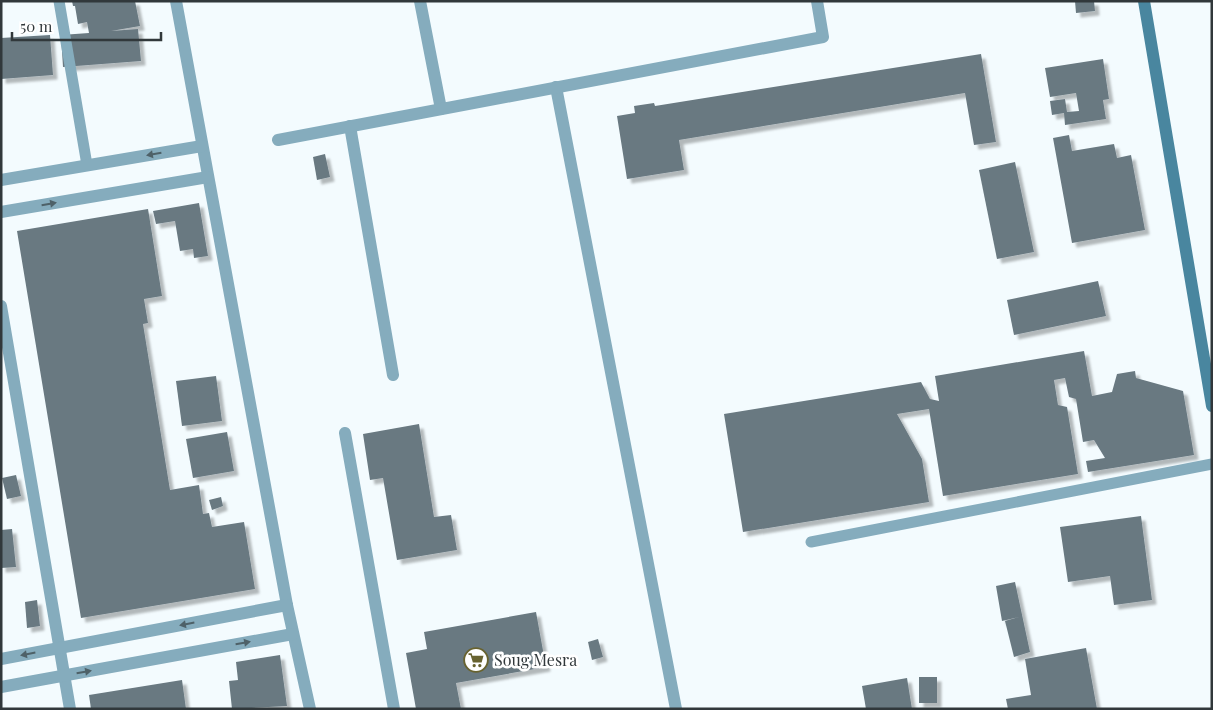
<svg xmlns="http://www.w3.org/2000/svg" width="1213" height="710" font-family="'Playfair Display',serif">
	<defs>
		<filter id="shadow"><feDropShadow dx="4.5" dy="4.5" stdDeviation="1" flood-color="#0004"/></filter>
	</defs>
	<rect width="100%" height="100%" fill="#f3fbfe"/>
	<g fill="#697981" filter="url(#shadow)">
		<path d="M72,1H135L140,26L111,31L138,29L141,61L63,67L61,35L89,33L87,22L78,24L75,6H73Z"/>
		<path d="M1075,1H1094L1095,11L1076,13Z"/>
		<path d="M50,35L53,75L1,79V38Z"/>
		<path d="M981,54L996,142L974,145L965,93L679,140L684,170L627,179L617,116L635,113L634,106L654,103L655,106Z"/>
		<path d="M1103,59L1109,99L1103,100L1106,119L1065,125L1064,113L1052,115L1050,101L1065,99L1067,112L1079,111L1076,93L1050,97L1045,68Z"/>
		<path d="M1069,135L1072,151L1114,144L1117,158L1131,155L1145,230L1072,243L1053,138Z"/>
		<path d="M325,154L330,177L317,180L313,157Z"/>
		<path d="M1015,162L1034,252L997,259L979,170Z"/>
		<path d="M199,203L208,256L194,258L193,249L180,251L175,221L156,224L153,211Z"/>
		<path d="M148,209L162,296L144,299L148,323L143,324L170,490L199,485L203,514L209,513L212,527L244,522L255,589L81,618L17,231Z"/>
		<path d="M1098,281L1106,316L1014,335L1007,300Z"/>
		<path d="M1084,351L1092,396L1112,392L1117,374L1135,371L1136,378L1183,391L1194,455L1088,472L1086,461L1105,458L1094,440L1083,442L1076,399L1069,397L1065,378L1054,380L1058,405L1067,407L1078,474L943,496L929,409L897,414L922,459L929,502L743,532L724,414L921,382L930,399L939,401L935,376Z"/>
		<path d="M216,376L222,421L182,426L176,381Z"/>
		<path d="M419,424L434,517L451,515L457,550L397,560L383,478L370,480L363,434Z"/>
		<path d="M227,432L234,471L193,478L186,439Z"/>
		<path d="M16,475L21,496L7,499L2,478Z"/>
		<path d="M221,497L223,506L212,510L209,500Z"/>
		<path d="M1141,516L1152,600L1114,605L1110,576L1068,582L1060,527Z"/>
		<path d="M12,529L16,567L1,568V530Z"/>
		<path d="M1015,582L1030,652L1014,657L1005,621L1019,617L1002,621L996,586Z"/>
		<path d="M37,600L40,626L27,628L25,602Z"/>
		<path d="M536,612L546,667L456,683L461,709H416L406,653L427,649L424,632Z"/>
		<path d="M598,639L603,657L592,660L588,642Z"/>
		<path d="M1086,648L1097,709H1008L1006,699L1031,695L1025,659Z"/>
		<path d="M280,655L287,706L232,709L229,681L238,680L236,662Z"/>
		<rect x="919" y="677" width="18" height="26"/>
		<path d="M907,678L912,709H866L862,686Z"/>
		<path d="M182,680L186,709H91L89,695Z"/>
	</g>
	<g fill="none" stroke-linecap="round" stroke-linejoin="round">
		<g stroke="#85acbd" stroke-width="11">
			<path d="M59,1L87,165"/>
			<path d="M811,542L1212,464"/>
		</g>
		<g stroke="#85acbd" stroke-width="12">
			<path d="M176,1L287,605L310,709"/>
			<path d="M420,1L441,109"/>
			<path d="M556,87L676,709"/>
			<path d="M350,126L393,375"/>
			<path d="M278,140L823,37L817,1"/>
			<path d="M1,180L202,146"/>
			<path d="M1,212L208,177"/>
			<path d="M1,306L70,709"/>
			<path d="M345,433L394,709"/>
			<path d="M1,659L287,605"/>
			<path d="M1,687L293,634"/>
		</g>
		<path stroke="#49869f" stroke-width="12" d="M1144,1L1212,406"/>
	</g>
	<defs><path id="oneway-solid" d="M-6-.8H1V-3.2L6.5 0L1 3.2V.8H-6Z" transform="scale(1.25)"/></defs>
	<g fill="#4e6168">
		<use href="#oneway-solid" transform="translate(154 154) rotate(170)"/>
		<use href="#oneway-solid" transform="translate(49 204) rotate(-10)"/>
		<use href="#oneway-solid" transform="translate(187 624) rotate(169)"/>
		<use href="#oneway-solid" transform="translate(243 643) rotate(-10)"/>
		<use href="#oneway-solid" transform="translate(28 654) rotate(169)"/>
		<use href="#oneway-solid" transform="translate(84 672) rotate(-10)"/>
	</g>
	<defs>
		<g id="supermarket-ring" transform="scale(1.25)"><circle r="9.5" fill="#fff" stroke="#686330" stroke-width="1.5"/><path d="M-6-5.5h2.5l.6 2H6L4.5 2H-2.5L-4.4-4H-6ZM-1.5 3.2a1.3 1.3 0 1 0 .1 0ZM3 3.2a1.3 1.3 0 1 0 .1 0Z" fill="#686330"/></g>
	</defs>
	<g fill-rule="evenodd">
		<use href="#supermarket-ring" x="476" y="660"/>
	</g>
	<g text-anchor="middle" stroke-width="5" stroke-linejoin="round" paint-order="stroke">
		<g font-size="16" fill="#31383b" stroke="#fff" text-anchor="start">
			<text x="494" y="666">Soug Mesra</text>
		</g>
	</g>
	<rect width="1213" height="710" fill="none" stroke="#31383b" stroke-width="5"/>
	<path d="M12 32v8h149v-8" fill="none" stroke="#31383b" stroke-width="2.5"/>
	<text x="20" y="32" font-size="15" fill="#31383b" stroke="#ffffff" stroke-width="4" paint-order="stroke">50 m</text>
</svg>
